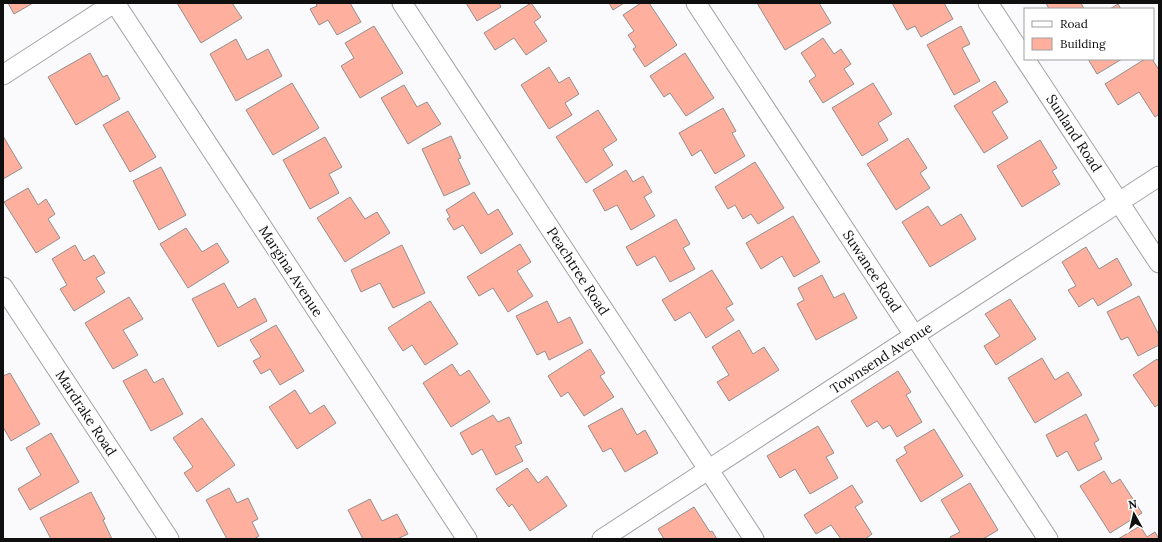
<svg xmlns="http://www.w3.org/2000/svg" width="1162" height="542" font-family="Lora,serif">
	<rect width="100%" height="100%" fill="#faf9fc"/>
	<g fill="#feaf9d" stroke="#928f8e">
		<path d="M8,3H33L14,14Z"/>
		<path d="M177,3H232L242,18L201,43Z"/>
		<path d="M316,3H350L361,22L337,35L328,20L319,25L310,9L317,6Z"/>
		<path d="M466,3H499L501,7L477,21Z"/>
		<path d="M531,3L541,17L534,22L547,41L526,55L514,38L495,50L484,33Z"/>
		<path d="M609,3H624L613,10Z"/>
		<path d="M641,3H649L677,45L645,67L633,49L636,47L628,35L634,31L623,15Z"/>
		<path d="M757,3H819L831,23L785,50Z"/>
		<path d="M892,3H944L953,19L921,37L915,26L907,30Z"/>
		<path d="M1046,3H1081L1084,9H1049Z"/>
		<path d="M1118,4L1121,9H1110Z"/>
		<path d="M374,26L403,73L360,98L341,66L354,58L345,43Z"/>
		<path d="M961,26L970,44L962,48L980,81L954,95L927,45Z"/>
		<path d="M823,38L834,54L841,49L851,64L844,69L854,84L823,103L809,81L816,76L801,53Z"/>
		<path d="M236,39L247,60L268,49L282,76L236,101L210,54Z"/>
		<path d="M90,53L103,77L107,75L120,99L76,125L48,77Z"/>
		<path d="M685,53L714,98L686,116L670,93L664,97L650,76Z"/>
		<path d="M1088,59H1122L1097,74Z"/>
		<path d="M1145,59H1152L1159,70V114L1155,117L1139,92L1118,105L1105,84Z"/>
		<path d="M549,67L559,83L569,77L579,94L565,103L572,115L549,129L521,85Z"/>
		<path d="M995,81L1008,102L992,112L1008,138L984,153L954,106Z"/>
		<path d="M292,83L319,128L273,155L246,110Z"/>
		<path d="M873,83L892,114L878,123L888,140L862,156L832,108Z"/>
		<path d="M404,85L417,107L427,102L441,124L408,144L381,98Z"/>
		<path d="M723,108L736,131L732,133L745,156L715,174L701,150L692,156L679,133Z"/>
		<path d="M598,110L617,140L603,149L613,165L586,183L556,137Z"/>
		<path d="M128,111L156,157L130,172L103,125Z"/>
		<path d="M3,136L22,168L3,179Z"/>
		<path d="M451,136L461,158L458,159L470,184L444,196L422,149Z"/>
		<path d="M325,137L342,167L329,174L339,193L310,209L283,160Z"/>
		<path d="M908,138L927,168L920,173L930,188L896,210L867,164Z"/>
		<path d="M1040,140L1057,168L1052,171L1060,184L1022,207L997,166Z"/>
		<path d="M755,162L784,208L758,224L751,214L743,219L735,205L728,209L715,187Z"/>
		<path d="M161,167L186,215L159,230L133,181Z"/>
		<path d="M626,170L633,182L643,176L652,192L644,197L655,216L631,230L617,205L605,211L593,190Z"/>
		<path d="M28,188L38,205L46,199L55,214L48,219L60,238L36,253L4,202Z"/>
		<path d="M474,192L488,215L498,209L513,234L481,254L463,225L454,230L447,219L450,217L446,210Z"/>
		<path d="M350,197L365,219L377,212L390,233L345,262L317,218Z"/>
		<path d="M928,206L941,226L961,214L976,239L930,267L902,222Z"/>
		<path d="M793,216L820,262L794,277L782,256L761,269L746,243Z"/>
		<path d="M676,219L690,244L683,248L695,269L670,282L655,256L637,266L626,247Z"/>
		<path d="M186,228L202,252L217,243L229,262L188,288L160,244Z"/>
		<path d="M520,244L531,262L517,271L533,296L508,312L493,288L479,296L467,277Z"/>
		<path d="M75,245L84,261L94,255L105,273L96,278L105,292L74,311L60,289L67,285L52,259Z"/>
		<path d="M402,245L425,293L393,308L380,283L361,292L351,270Z"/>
		<path d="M1086,247L1099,269L1117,258L1132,285L1098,306L1093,298L1079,307L1068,290L1076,286L1062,262Z"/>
		<path d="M712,270L733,304L726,308L734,320L706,338L690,312L675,321L662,300Z"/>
		<path d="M822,275L834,298L844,293L857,318L816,340L797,304L804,300L798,288Z"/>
		<path d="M224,283L238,308L255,298L267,321L218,347L192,299Z"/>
		<path d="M1139,296L1159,335V345L1138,356L1128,337L1121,340L1107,312Z"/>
		<path d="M129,297L143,319L123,330L138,355L113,369L85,323Z"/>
		<path d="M1010,299L1036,339L996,365L984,346L1000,336L985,314Z"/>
		<path d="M430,301L458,344L425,365L412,345L403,351L388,328Z"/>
		<path d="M547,301L558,323L570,317L583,343L549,360L545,351L537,355L516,316Z"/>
		<path d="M276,325L304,371L280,385L270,369L261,374L253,361L261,357L250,340Z"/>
		<path d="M739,330L753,354L764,347L779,370L729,401L717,382L729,375L712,347Z"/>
		<path d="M590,349L605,373L600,376L614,397L584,416L568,392L561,397L548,376Z"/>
		<path d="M1042,358L1055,380L1068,372L1082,395L1035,423L1008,378Z"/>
		<path d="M1157,359L1159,362V404L1155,407L1133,375Z"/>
		<path d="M452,364L460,376L469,370L490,402L451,427L423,383Z"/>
		<path d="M146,369L154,383L163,378L183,414L151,431L123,381Z"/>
		<path d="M898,371L911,392L906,395L922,422L897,437L890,425L883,429L877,421L867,427L851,401Z"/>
		<path d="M10,373L40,424L11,441L3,427V376Z"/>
		<path d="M295,390L310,414L324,405L336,423L297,449L269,407Z"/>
		<path d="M622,408L637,435L645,430L658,453L625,472L611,448L603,452L588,426Z"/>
		<path d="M1086,414L1099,440L1094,443L1102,459L1078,471L1067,451L1057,457L1046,435Z"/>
		<path d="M493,415L498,422L509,417L522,443L515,446L523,461L496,475L482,449L472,455L460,433Z"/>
		<path d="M202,418L235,465L197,492L184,473L193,467L173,438Z"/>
		<path d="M818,426L834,453L826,457L838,478L810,494L795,469L780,478L767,456Z"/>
		<path d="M934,429L963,476L921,502L896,460L907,453L904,447Z"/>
		<path d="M51,433L79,482L30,510L18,489L41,475L26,448Z"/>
		<path d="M527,468L538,483L547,476L567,506L530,531L512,504L509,507L496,489Z"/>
		<path d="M1104,471L1112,484L1120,479L1142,513L1110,533L1080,486Z"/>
		<path d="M970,483L998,530L983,539H951L950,537L960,532L941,500Z"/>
		<path d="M852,485L863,502L855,507L872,534L865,539H841L831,525L816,534L804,515Z"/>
		<path d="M229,488L237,503L248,498L258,519L252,522L259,536L254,539H227L206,500Z"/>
		<path d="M91,492L105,519L103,520L112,539H51L40,518Z"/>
		<path d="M370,499L382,521L397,514L408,534L397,539H363L348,510Z"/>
		<path d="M694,507L710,532L712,531L717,539H664L658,529Z"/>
		<path d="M1140,526L1147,537L1155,532L1159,539H1118Z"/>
	</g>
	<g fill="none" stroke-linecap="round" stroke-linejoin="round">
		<g stroke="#a2a2a4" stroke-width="21">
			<g id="street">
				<path d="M115,3L467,539"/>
				<path d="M402,3L754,539"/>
				<path d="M696,3L1048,539"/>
				<path d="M988,3L1159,263"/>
				<path d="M3,75L114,3"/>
				<path d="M3,287L169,539"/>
				<path d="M602,539L1159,176"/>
			</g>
		</g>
		<use href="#street" stroke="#fff" stroke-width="19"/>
	</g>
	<g text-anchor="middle" stroke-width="3.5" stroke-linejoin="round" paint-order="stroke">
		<g font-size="14" fill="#0f0f10" stroke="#fff">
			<text transform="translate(1074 133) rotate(57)" y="5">Sunland Road</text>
			<text transform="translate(291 271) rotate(57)" y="5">Margina Avenue</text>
			<text transform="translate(578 271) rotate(57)" y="5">Peachtree Road</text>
			<text transform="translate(872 271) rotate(57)" y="5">Suwanee Road</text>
			<text transform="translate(881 358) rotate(-33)" y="5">Townsend Avenue</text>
			<text transform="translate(86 413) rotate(57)" y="5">Mardrake Road</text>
		</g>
	</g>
	<rect width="1162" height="542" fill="none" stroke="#0f0f10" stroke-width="8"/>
	<rect x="1024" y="8" width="130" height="52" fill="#ffffff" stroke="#9f9f9f"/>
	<rect x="1032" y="21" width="20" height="6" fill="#ffffff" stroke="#9f9f9f"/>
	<text x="1060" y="28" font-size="12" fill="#0f0f10">Road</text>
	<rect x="1032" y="38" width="20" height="12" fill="#feaf9d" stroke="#9f9f9f"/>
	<text x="1060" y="48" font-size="12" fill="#0f0f10">Building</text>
	<g transform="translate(1134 514) rotate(352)" stroke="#ffffff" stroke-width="3" paint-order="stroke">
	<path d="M0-3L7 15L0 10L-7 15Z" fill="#0f0f10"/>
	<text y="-6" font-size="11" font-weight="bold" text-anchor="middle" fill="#0f0f10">N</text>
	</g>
</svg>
